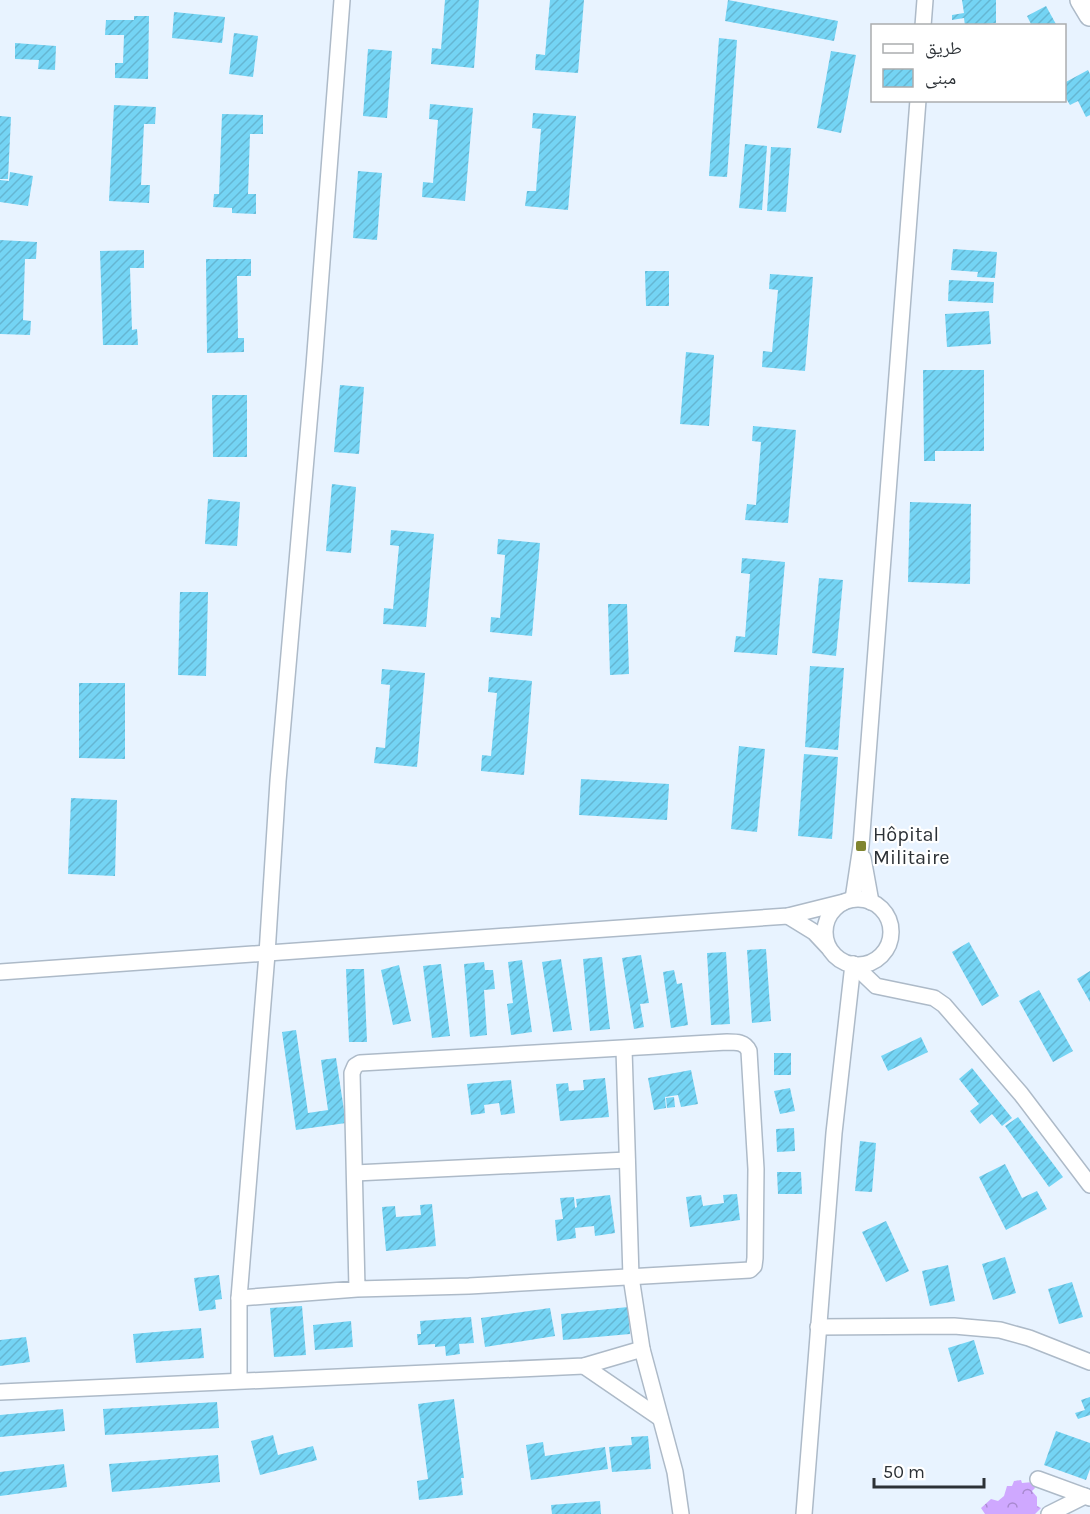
<svg xmlns="http://www.w3.org/2000/svg" width="1090" height="1514" font-family="Karla,'Noto Naskh Arabic',sans-serif">
	<defs>
		<pattern id="forest-crowns" width="20" height="18" patternUnits="userSpaceOnUse" patternTransform="scale(1.5)"><rect width="20" height="18" fill="#cfa8ff"/><path d="M2 6a3 3 0 1 1 6 0M12 15a3 3 0 1 1 6 0" fill="none" stroke="#a889cf"/></pattern>
		<pattern id="building-hatch" width="6" height="6" patternUnits="userSpaceOnUse" patternTransform="scale(1.5)"><rect width="6" height="6" fill="#74d4f4"/><path d="M-1 1l2-2M0 6l6-6M5 7l2-2" fill="none" stroke="#65b6d2"/></pattern>
	</defs>
	<rect width="100%" height="100%" fill="#e8f3ff"/>
	<path fill="url(#forest-crowns)" d="M1021,1480L1022,1483L1033,1482L1035,1488L1032,1491L1037,1497V1506L1041,1508L1035,1514H985L981,1508L991,1499L998,1501L1004,1496L1007,1486H1012L1014,1481Z"/>
	<g fill="url(#building-hatch)">
		<path d="M445,0H479L474,68L431,64L432,48L441,49Z"/>
		<path d="M550,0H584L578,73L535,70L536,54L545,55Z"/>
		<path d="M728,0L838,21L834,41L725,21Z"/>
		<path d="M962,0H996V23L965,26L964,18L952,20V15L964,13Z"/>
		<path d="M1046,6L1057,26H1032L1027,16Z"/>
		<path d="M174,12L225,17L222,43L172,38Z"/>
		<path d="M134,16H149L148,79L115,78V63H123L124,35H105L106,20H134Z"/>
		<path d="M234,33L258,36L253,77L229,74Z"/>
		<path d="M719,38L737,40L727,177L709,176Z"/>
		<path d="M15,43L56,46L55,70L38,69L39,60L15,59Z"/>
		<path d="M368,49L392,51L387,118L363,116Z"/>
		<path d="M831,51L856,55L841,133L817,128Z"/>
		<path d="M1088,70L1090,74V115L1086,117L1078,101L1070,105L1064,95V83Z"/>
		<path d="M430,104L473,108L465,201L422,197L423,182L433,183L438,120L429,119Z"/>
		<path d="M114,105L156,107L155,124H144L141,185H150L149,203L109,201Z"/>
		<path d="M533,113L576,116L568,210L525,206L527,191H536L541,129L532,128Z"/>
		<path d="M222,114L263,115V134H250L248,194H256V214L232,213V208L213,207L214,194H219Z"/>
		<path d="M0,116L11,117L8,179H0Z"/>
		<path d="M745,144L767,146L762,210L739,208Z"/>
		<path d="M771,147L791,148L786,212L767,211Z"/>
		<path d="M358,171L382,173L377,240L353,238Z"/>
		<path d="M10,172L33,176L28,206L0,202V180L9,181Z"/>
		<path d="M0,240L37,242L36,259H25L23,320L31,321L30,335L0,334Z"/>
		<path d="M953,249L997,252L995,278L977,277L978,272L951,270Z"/>
		<path d="M144,250V268H130L132,330L137,329L138,345H103L100,251Z"/>
		<path d="M206,259H251V276H237L238,338H244V352L207,353Z"/>
		<path d="M645,271H669V306H646Z"/>
		<path d="M770,274L813,277L805,371L762,367L763,351L772,352L778,290L769,289Z"/>
		<path d="M949,280L994,282L993,303L948,301Z"/>
		<path d="M989,311L991,344L947,347L945,314Z"/>
		<path d="M686,352L714,355L709,426L680,424Z"/>
		<path d="M923,370H984V451H935V461H924Z"/>
		<path d="M340,385L364,387L359,454L334,452Z"/>
		<path d="M212,395H247V457H213Z"/>
		<path d="M753,426L796,430L788,523L745,520L747,504L756,505L761,442L752,441Z"/>
		<path d="M332,484L356,487L351,553L326,551Z"/>
		<path d="M208,499L240,502L237,546L205,544Z"/>
		<path d="M910,502L971,504L970,584L908,582Z"/>
		<path d="M391,530L434,534L426,627L383,624L384,608L393,609L399,546L390,545Z"/>
		<path d="M498,539L540,543L532,636L490,632L491,617L500,618L505,555L497,554Z"/>
		<path d="M742,558L785,562L777,655L734,652L736,636L745,637L750,574L741,573Z"/>
		<path d="M819,578L843,580L836,656L812,653Z"/>
		<path d="M180,592H208L206,676L178,675Z"/>
		<path d="M608,604H627L629,674L610,675Z"/>
		<path d="M810,666L844,668L838,750L805,747Z"/>
		<path d="M382,669L425,673L417,767L374,763L376,747L385,748L390,685L381,684Z"/>
		<path d="M489,677L532,681L524,775L481,771L482,755L491,756L497,693L488,692Z"/>
		<path d="M79,683H125V759L79,758Z"/>
		<path d="M739,746L765,749L757,832L731,829Z"/>
		<path d="M804,754L838,757L832,839L798,836Z"/>
		<path d="M581,779L669,784L667,820L579,815Z"/>
		<path d="M71,798L117,800L115,876L68,874Z"/>
		<path d="M969,942L999,996L982,1006L952,952Z"/>
		<path d="M766,949L771,1021L752,1023L747,950Z"/>
		<path d="M726,952L730,1024L711,1025L707,953Z"/>
		<path d="M641,955L649,1003L640,1004L644,1027L634,1029L622,958Z"/>
		<path d="M602,957L610,1029L590,1031L583,959Z"/>
		<path d="M561,959L572,1030L553,1032L542,962Z"/>
		<path d="M522,960L532,1032L511,1035L507,1004L513,1003L508,962Z"/>
		<path d="M484,962L485,970H493L495,989L484,990L487,1035L470,1037L464,964Z"/>
		<path d="M441,964L450,1036L432,1038L423,966Z"/>
		<path d="M399,965L411,1021L393,1025L381,970Z"/>
		<path d="M346,969H364L367,1042H349Z"/>
		<path d="M674,970L677,984L682,983L688,1025L671,1028L663,972Z"/>
		<path d="M1090,971V1002L1077,979Z"/>
		<path d="M1039,990L1073,1051L1053,1062L1019,1001Z"/>
		<path d="M296,1030L308,1113L328,1110L321,1060L336,1058L346,1123L296,1130L282,1032Z"/>
		<path d="M921,1037L928,1052L888,1071L881,1056Z"/>
		<rect x="774" y="1053" width="17" height="22"/>
		<path d="M972,1068L1012,1118L1002,1126L992,1114L980,1124L970,1111L979,1104L959,1079Z"/>
		<path d="M691,1070L698,1104L681,1107L678,1095L665,1097L666,1108L654,1110L648,1078Z"/>
		<path d="M605,1078L609,1117L560,1121L556,1084L568,1083L569,1091L584,1090L583,1080Z"/>
		<path d="M511,1080L515,1113L501,1115L499,1103L484,1105L485,1113L471,1115L467,1084Z"/>
		<path d="M790,1088L795,1111L780,1114L774,1091Z"/>
		<path d="M674,1097L675,1107L667,1108L666,1098Z"/>
		<path d="M1018,1117L1063,1177L1049,1187L1005,1126Z"/>
		<path d="M794,1128L795,1151L777,1152L776,1129Z"/>
		<path d="M860,1141L876,1143L872,1192L855,1191Z"/>
		<path d="M1005,1164L1022,1198L1037,1191L1047,1209L1006,1230L979,1177Z"/>
		<path d="M777,1172H801L802,1194H778Z"/>
		<path d="M737,1194L740,1220L690,1227L686,1197L701,1195L703,1206L724,1203L723,1195Z"/>
		<path d="M610,1195L615,1233L595,1236L594,1226L575,1228L576,1238L557,1241L555,1220L563,1219L560,1198L574,1197L575,1208L577,1207L576,1199Z"/>
		<path d="M432,1204L436,1246L386,1251L382,1207L395,1206L396,1217L421,1215L420,1205Z"/>
		<path d="M886,1221L909,1271L886,1282L862,1232Z"/>
		<path d="M1005,1257L1016,1293L993,1300L982,1264Z"/>
		<path d="M948,1265L955,1301L930,1306L922,1271Z"/>
		<path d="M219,1275L222,1299L215,1300L216,1309L199,1311L194,1278Z"/>
		<path d="M1072,1282L1083,1317L1059,1324L1048,1289Z"/>
		<path d="M302,1306L306,1355L274,1357L270,1308Z"/>
		<path d="M628,1307L630,1334L563,1340L561,1314Z"/>
		<path d="M550,1308L555,1336L485,1347L481,1318Z"/>
		<path d="M471,1317L474,1343L459,1344L460,1354L446,1356L445,1346L435,1347V1344L418,1345L417,1334H421L420,1321Z"/>
		<path d="M351,1321L353,1347L315,1350L313,1325Z"/>
		<path d="M201,1328L204,1358L136,1363L133,1334Z"/>
		<path d="M26,1337L30,1362L0,1366V1340Z"/>
		<path d="M974,1340L984,1374L958,1382L948,1348Z"/>
		<path d="M1090,1397V1415L1078,1419L1075,1413L1085,1410L1081,1400Z"/>
		<path d="M454,1399L464,1478H461L463,1495L419,1500L417,1481L428,1479L418,1404Z"/>
		<path d="M217,1402L219,1428L105,1435L103,1409Z"/>
		<path d="M63,1409L65,1431L0,1437V1415Z"/>
		<path d="M1056,1431L1090,1443V1469L1086,1480L1044,1465Z"/>
		<path d="M273,1435L278,1455L313,1446L317,1460L260,1475L251,1441Z"/>
		<path d="M648,1436L651,1469L612,1472L609,1447L632,1445L631,1437Z"/>
		<path d="M543,1442L545,1456L605,1447L608,1469L531,1480L526,1445Z"/>
		<path d="M218,1455L220,1482L112,1492L109,1464Z"/>
		<path d="M64,1464L67,1487L0,1496V1472Z"/>
		<path d="M600,1501L601,1514H552L551,1505Z"/>
	</g>
	<g fill="none" stroke-linecap="round" stroke-linejoin="round">
		<g stroke="#adbac8" stroke-width="18">
			<g id="minor">
				<path d="M923,26L925,0"/>
				<path d="M863,858L871,902"/>
				<path d="M853,899L861,846L918,100"/>
				<circle cx="858" cy="932" r="33"/>
				<path d="M788,916L814,932L828,947"/>
				<path d="M853,964L876,986L934,998L944,1005L1021,1094L1090,1185"/>
				<path d="M0,972L788,916L844,902"/>
				<path d="M624,1049L631,1277L642,1349L675,1472L681,1514"/>
				<path d="M355,1173L627,1160"/>
				<path d="M239,1298L357,1289L469,1286L750,1270L754,1266L755,1258L756,1169L749,1051C745,1042 737,1042 727,1042L360,1063L355,1066L352,1073L357,1289"/>
				<path d="M818,1327L954,1326L1000,1330L1029,1338L1090,1362"/>
				<path d="M584,1366L660,1418"/>
				<path d="M239,1380V1298L267,954L278,781L314,366L342,0"/>
				<path d="M0,1392L584,1366L642,1349"/>
				<path d="M1038,1479L1090,1498"/>
				<path d="M804,1514L834,1133L853,964"/>
				<path d="M1049,1514L1085,1496"/>
			</g>
		</g>
		<g stroke="#adbac8" stroke-width="24">
			<path id="secondary" d="M1081,0L1090,15"/>
		</g>
		<use href="#minor" stroke="#fff" stroke-width="15"/>
		<use href="#secondary" stroke="#fff" stroke-width="21"/>
	</g>
	<rect fill="#808530" stroke="#fff" stroke-width="2" x="855" y="840" width="12" height="12" rx="3"/>
	<g text-anchor="middle" stroke-width="4.5" stroke-linejoin="round" paint-order="stroke">
		<g font-size="20" fill="#2c3136" stroke="#fff" text-anchor="start">
			<text x="873" y="841">Hôpital<tspan x="873" dy="23">Militaire</tspan></text>
		</g>
	</g>
	<rect x="871" y="24" width="195" height="78" fill="#ffffff" stroke="#abadaf" stroke-width="1.5"/>
	<rect x="883" y="44" width="30" height="9" fill="#ffffff" stroke="#abadaf" stroke-width="1.5"/>
	<text x="925" y="54" font-size="18" fill="#2c3136">طريق</text>
	<rect x="883" y="69" width="30" height="18" fill="url(#building-hatch)" stroke="#abadaf" stroke-width="1.5"/>
	<text x="925" y="84" font-size="18" fill="#2c3136">مبنى</text>
	<path d="M874 1478v9h110v-9" fill="none" stroke="#2c3136" stroke-width="3"/>
	<text x="883" y="1478" font-size="18" fill="#2c3136" stroke="#ffffff" stroke-width="4.5" paint-order="stroke">50 m</text>
</svg>
